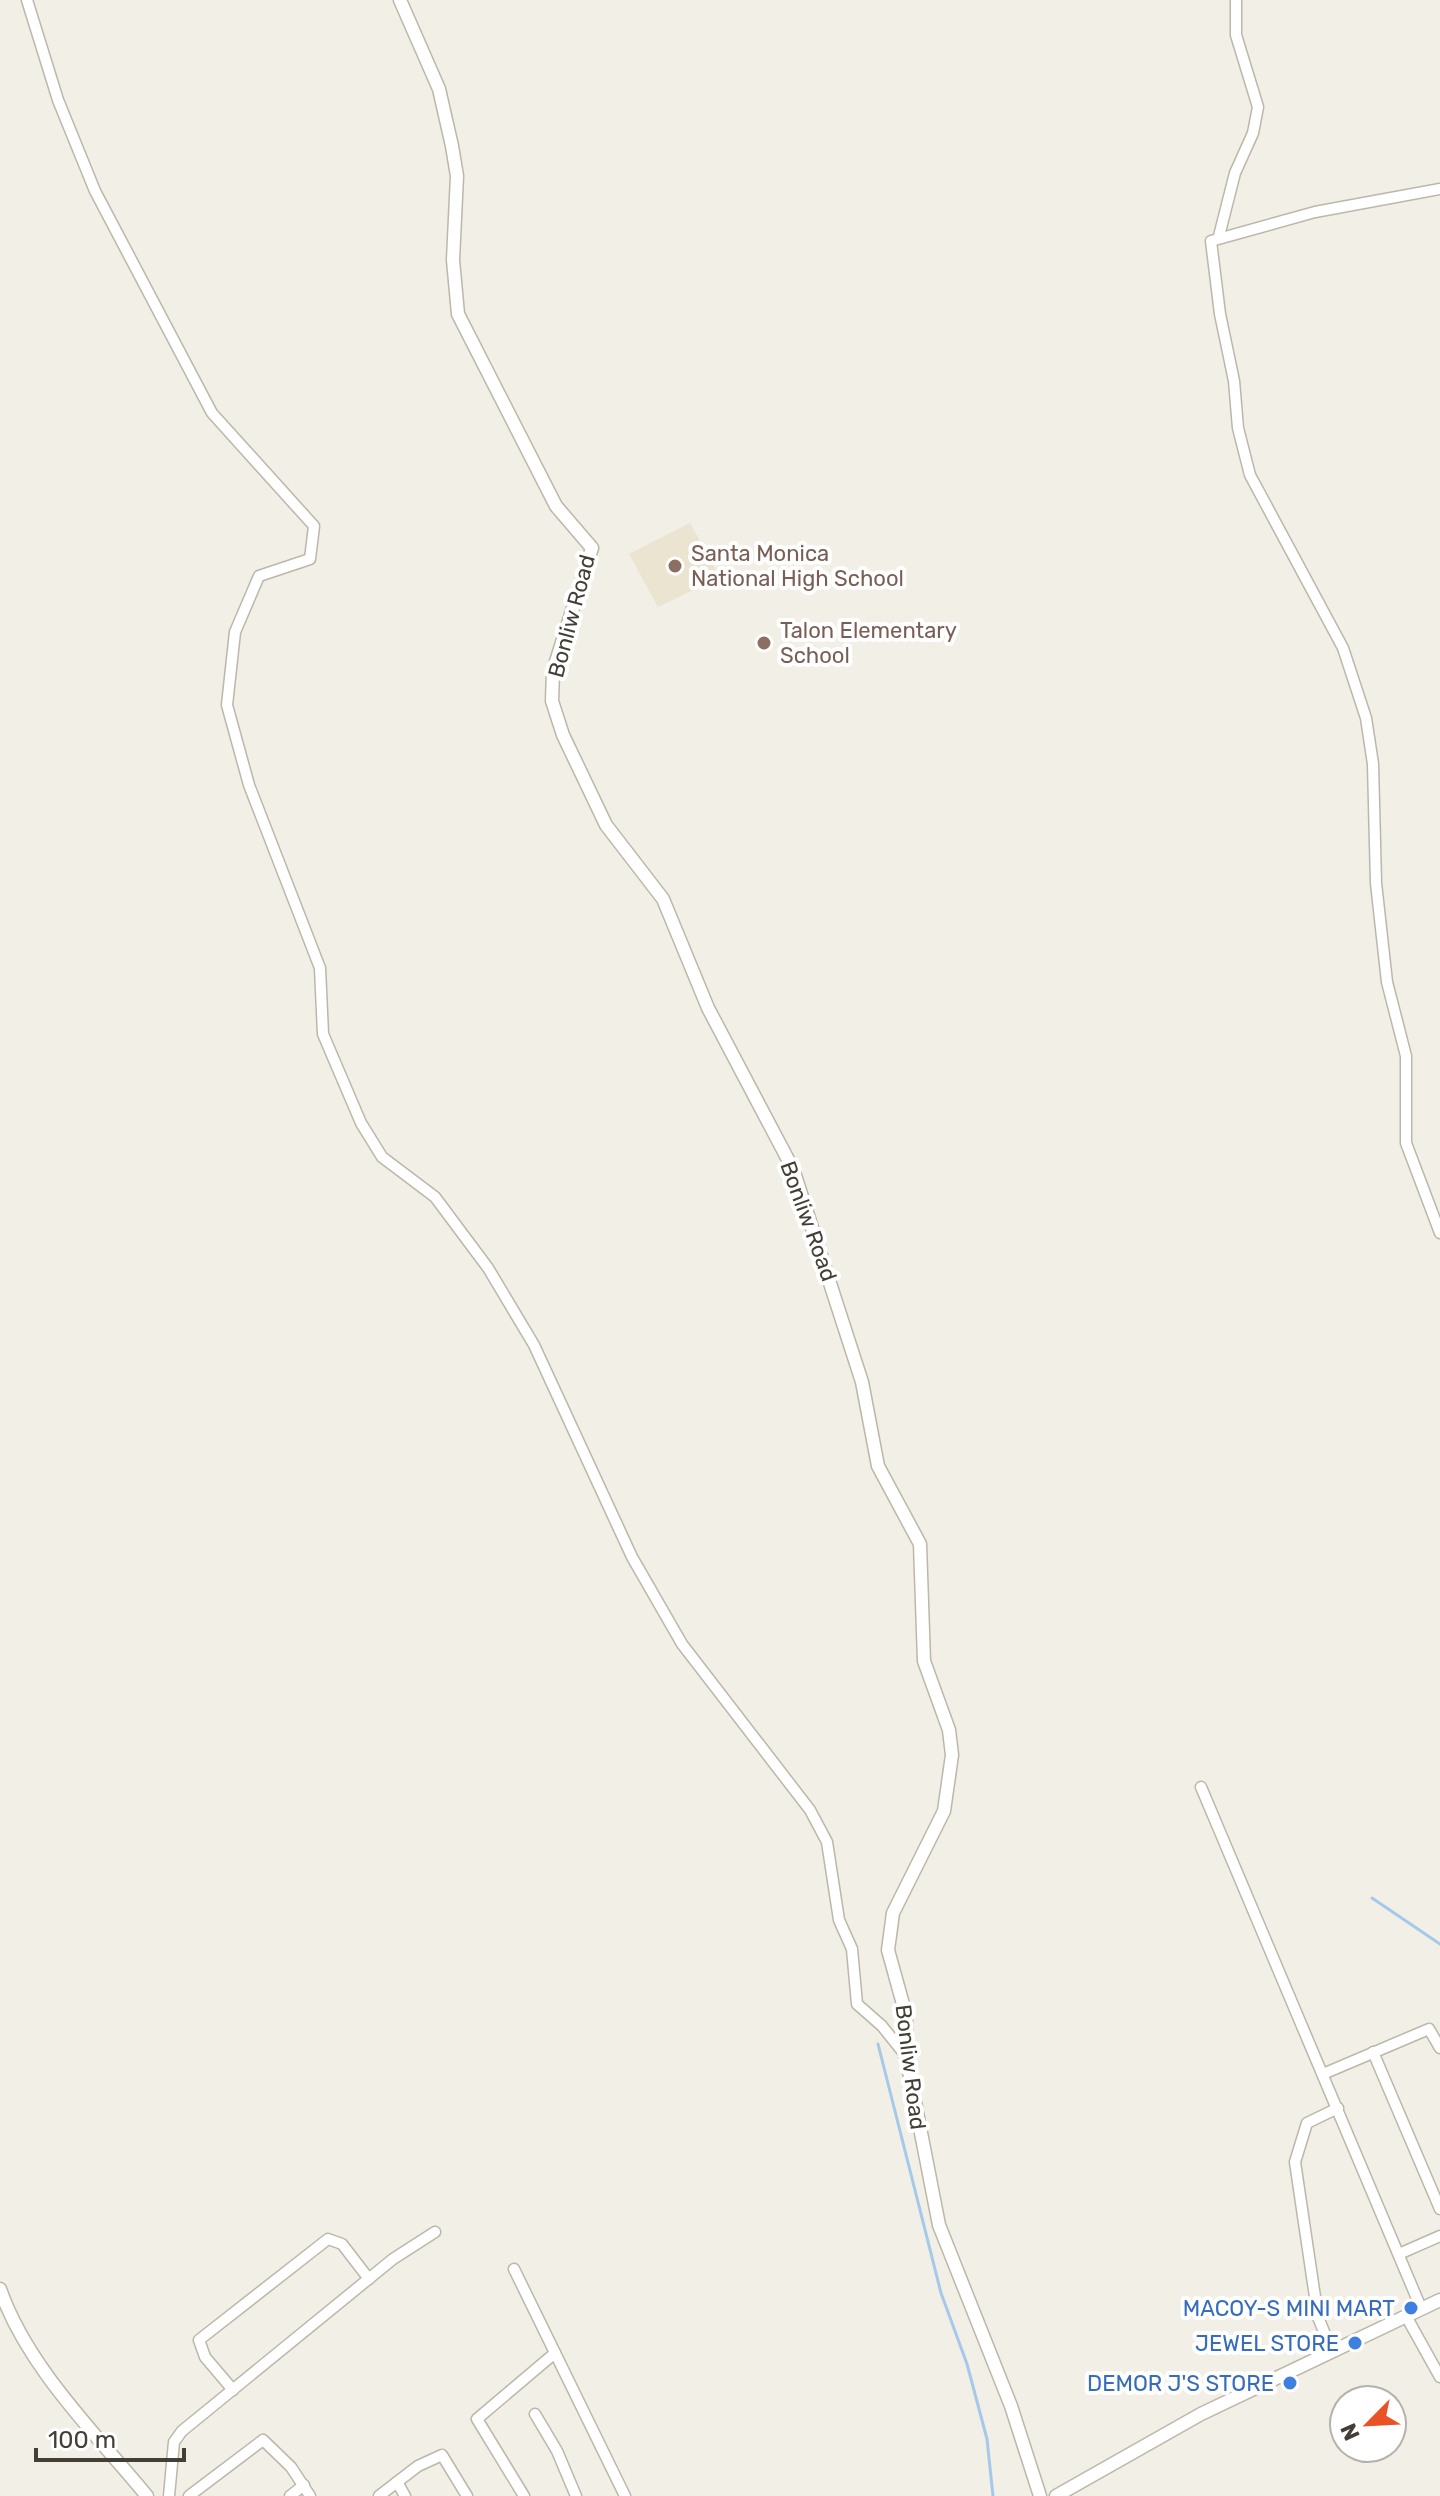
<svg xmlns="http://www.w3.org/2000/svg" width="1440" height="2496" font-family="Rubik,sans-serif">
	<rect width="100%" height="100%" fill="#f1efe6"/>
	<g fill="#eae4d1">
		<path d="M690,523L720,577L658,607L629,554Z"/>
		<circle cx="764" cy="643" r="9"/>
	</g>
	<g fill="none" stroke-linecap="round" stroke-linejoin="round">
		<g stroke="#a6c9ea" stroke-width="3">
			<path d="M1372,1898L1440,1944"/>
			<path d="M878,2044L941,2293L967,2364L987,2439L993,2496"/>
		</g>
		<g stroke="#bcb7a9" stroke-width="13">
			<g id="minor">
				<path d="M27,0L58,100L95,191L212,413L314,526L310,559L259,576L235,632L227,705L249,785L320,968L323,1034L361,1123L382,1157L435,1197L488,1268L534,1345L632,1557L682,1644L810,1810L827,1842L839,1920L852,1949L857,2004L882,2026L906,2056"/>
				<path d="M1440,189L1315,212L1211,241L1220,314L1234,381L1238,428L1250,475L1343,648L1366,718L1373,764L1376,883L1387,982L1406,1056V1143L1440,1233"/>
				<path d="M1219,236L1235,173L1253,133L1258,107L1236,35V0"/>
				<path d="M1201,1787L1421,2308"/>
				<path d="M1373,2052L1440,2209"/>
				<path d="M1323,2074L1429,2029L1440,2048"/>
				<path d="M1399,2254L1440,2236"/>
				<path d="M514,2269L625,2496"/>
				<path d="M1406,2316L1440,2377"/>
				<path d="M1331,2349L1318,2317L1295,2162L1307,2123L1338,2108"/>
				<path d="M233,2390L205,2357L199,2340L328,2239L342,2244L369,2279"/>
				<path d="M535,2414L557,2451L576,2496"/>
				<path d="M397,2482L405,2496"/>
				<path d="M169,2496L174,2442L182,2431L393,2259L435,2232"/>
				<path d="M189,2496L263,2440L291,2467L310,2496"/>
				<path d="M290,2496L304,2485"/>
				<path d="M379,2496L418,2466L442,2455L467,2496"/>
				<path d="M524,2496L477,2419L555,2353"/>
			</g>
		</g>
		<g stroke="#bcb7a9" stroke-width="15">
			<g id="tertiary">
				<path d="M400,0L439,89L452,146L457,176L453,260L458,314L556,506L592,548L553,671L552,701L563,735L606,825L663,899L708,1008L793,1169L862,1382L878,1466L920,1544L924,1661L949,1730L952,1755L944,1811L893,1913L888,1950L906,2015V2056L939,2225L1011,2406L1040,2496"/>
				<path d="M0,2289C27,2367 96,2434 147,2496"/>
				<path d="M1056,2496L1201,2414L1440,2300"/>
			</g>
		</g>
		<use href="#minor" stroke="#fff" stroke-width="10"/>
		<use href="#tertiary" stroke="#fff" stroke-width="12"/>
	</g>
	<g fill="#8d6e63" stroke="#fff" stroke-width="3">
		<circle cx="675" cy="566" r="8"/>
		<circle cx="764" cy="643" r="8"/>
	</g>
	<g fill="#3f7fe0" stroke="#fff" stroke-width="3">
		<circle cx="1411" cy="2308" r="8"/>
		<circle cx="1355" cy="2343" r="8"/>
		<circle cx="1290" cy="2383" r="8"/>
	</g>
	<g text-anchor="middle" stroke-width="8" stroke-linejoin="round" paint-order="stroke">
		<g font-size="22" fill="#785e54" stroke="#fff" text-anchor="start">
			<text x="691" y="561">Santa Monica<tspan x="691" dy="25">National High School</tspan></text>
			<text x="780" y="638">Talon Elementary<tspan x="780" dy="25">School</tspan></text>
		</g>
		<g font-size="22" fill="#433f36" stroke="#fff">
			<text transform="translate(571 616) rotate(-75)" y="8">Bonliw Road</text>
			<text transform="translate(809 1221) rotate(70)" y="8">Bonliw Road</text>
			<text transform="translate(911 2067) rotate(83)" y="8">Bonliw Road</text>
		</g>
		<g font-size="22" fill="#366cbe" stroke="#fff" text-anchor="end">
			<text x="1395" y="2316">MACOY-S MINI MART</text>
			<text x="1339" y="2351">JEWEL STORE</text>
			<text x="1274" y="2391">DEMOR J'S STORE</text>
		</g>
	</g>
	<g transform="translate(1368 2424) rotate(246)"><circle r="38" fill="#ffffff" stroke="#b4b2af" stroke-width="2"/>
	<path d="M0-6L14 30L0 20L-14 30Z" fill="#e95225"/>
	<text y="-12" font-size="22" font-weight="bold" text-anchor="middle" fill="#433f36">N</text>
	</g>
	<path d="M36 2448v12h148v-12" fill="none" stroke="#433f36" stroke-width="4"/>
	<text x="48" y="2448" font-size="24" fill="#433f36" stroke="#ffffff" stroke-width="6" paint-order="stroke">100 m</text>
</svg>
